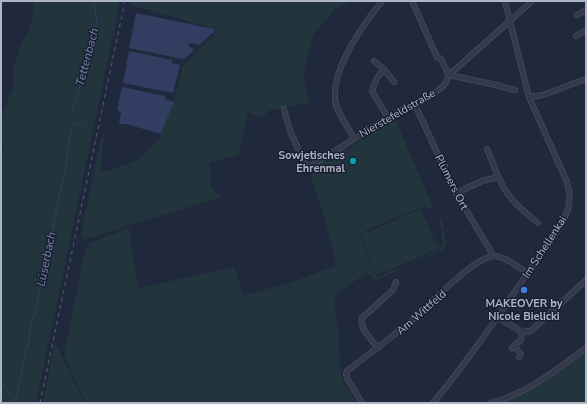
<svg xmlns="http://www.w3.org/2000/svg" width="587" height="404" font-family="'Nunito Sans',sans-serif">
	<rect width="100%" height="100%" fill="#20283b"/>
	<g fill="#22353c">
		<path d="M32,1H120L36,403H1V155L3,147L1,145V117L13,88V68L22,43L30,28L34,11Z"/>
		<path d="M132,1H354L336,8L314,34L308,54L304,76L309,103L268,111L263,118L248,112L239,154L210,163L211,187L221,197L83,240L81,235L98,151L104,132L101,173L133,162L146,153L160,138L174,102L182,68L218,30L131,5Z"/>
		<path d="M395,119L431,202L433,201L434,203L431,204L432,207L427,209L426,206H423V207L369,229L359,235L377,277L398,268L399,269L440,250L436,241H438L440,246L443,245L441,234L444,233L439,223L441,222L439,219L442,218L446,243L445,249L376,280L365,272V274L334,295L339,338L340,370L343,382L357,403H86L66,360L65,351L83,261L86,247L90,243L129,228L138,288L234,267L244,295L286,284L336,266L333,250L326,224L312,180C311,174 310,171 313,167L345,147L347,151L355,144Z"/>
		<path d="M421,209L438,249L377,275L360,235Z"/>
		<path d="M55,342L85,403H43Z"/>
		<path d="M586,352V403H500L522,392Z"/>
	</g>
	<g fill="#313e61">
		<path d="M136,13L214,29L215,31L199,45L191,43L188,45L194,50L186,58L182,59L129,48Z"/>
		<path d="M129,51L172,60V63L180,65L173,93L123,83Z"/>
		<path d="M122,87L165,96V99L174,102L161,134L126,124H119L121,112L117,110Z"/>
	</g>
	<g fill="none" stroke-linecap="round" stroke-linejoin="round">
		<g stroke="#313e61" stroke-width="1">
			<path d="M72,113L90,50L92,35L97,22L94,1"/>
			<path d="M1,382L11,394"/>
			<path d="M15,403L21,376L26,349L28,346L32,319L35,313L66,164L71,128L72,125L76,123L83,124"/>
		</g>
		<g stroke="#4f5566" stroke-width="6">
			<g id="minor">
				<path d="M412,1L437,57L441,59L449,75"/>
				<path d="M577,15L586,10"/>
				<path d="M576,36L586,30"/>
				<path d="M374,61L384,69L394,82"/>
				<path d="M384,69L377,78L372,91L388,118"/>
				<path d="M449,75L496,85L515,90"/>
				<path d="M529,97L543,95L586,79"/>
				<path d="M415,105L456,193L490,250L492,256"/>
				<path d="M284,109L290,131L307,168C339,149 369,129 401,110C407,107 410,107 415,105C420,103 440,90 443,86C446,84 447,79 449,75L532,1"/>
				<path d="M354,138C348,127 340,117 336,105C328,73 363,25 382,1"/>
				<path d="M487,149C494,165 499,183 510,197C518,207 528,215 538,223"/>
				<path d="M456,193L482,181L499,177"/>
				<path d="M497,317L522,332L531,331L586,280"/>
				<path d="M514,346L521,354L519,357"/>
				<path d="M378,348C371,339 359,328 362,318L393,290L396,282"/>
				<path d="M512,348L521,340L522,332"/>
				<path d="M362,403L347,378L346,374L347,371C368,355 389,339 410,322C427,308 472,258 493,256C506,256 517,267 528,273"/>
				<path d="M433,403C469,360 501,312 533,265C545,248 561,230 568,209C571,200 569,191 567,182L529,97L505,1"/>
				<path d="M491,403C528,393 556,370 586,348"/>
			</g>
		</g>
		<use href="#minor" stroke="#343a4c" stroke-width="5"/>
		<path stroke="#565d73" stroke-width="1" stroke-dasharray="4 4" stroke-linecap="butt" d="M40,403L125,1"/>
	</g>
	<circle fill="#0f9aa8" stroke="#1a1f30" stroke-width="1.5" cx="353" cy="161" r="4"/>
	<circle fill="#3f7fe0" stroke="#1a1f30" stroke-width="1.5" cx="524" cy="290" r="4"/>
	<g text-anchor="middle" stroke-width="3" stroke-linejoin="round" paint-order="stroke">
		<g font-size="11" fill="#afb5c8" stroke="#1a1f30">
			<text transform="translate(397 113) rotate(-30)" y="4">Nierstefeldstraße</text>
			<text transform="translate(452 182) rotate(63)" y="4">Plümers Ort</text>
			<text transform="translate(544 247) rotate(-57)" y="4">Im Schellenkai</text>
			<text transform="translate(421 312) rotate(-41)" y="4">Am Wittfeld</text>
		</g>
		<g font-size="11" font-weight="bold" fill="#afb5c8" stroke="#1a1f30" text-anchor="end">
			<text x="345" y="159">Sowjetisches<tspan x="345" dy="13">Ehrenmal</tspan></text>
			<text x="524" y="307" text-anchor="middle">MAKEOVER by<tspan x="524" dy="13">Nicole Bielicki</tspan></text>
		</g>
		<g font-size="12" font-style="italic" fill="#7586b2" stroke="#1a1f30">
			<text transform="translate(87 57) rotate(-75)" y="4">Tettenbach</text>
			<text transform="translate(46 259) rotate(-78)" y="4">Lüserbach</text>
		</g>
	</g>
	<rect width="587" height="404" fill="none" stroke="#afb5c8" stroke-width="4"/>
</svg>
